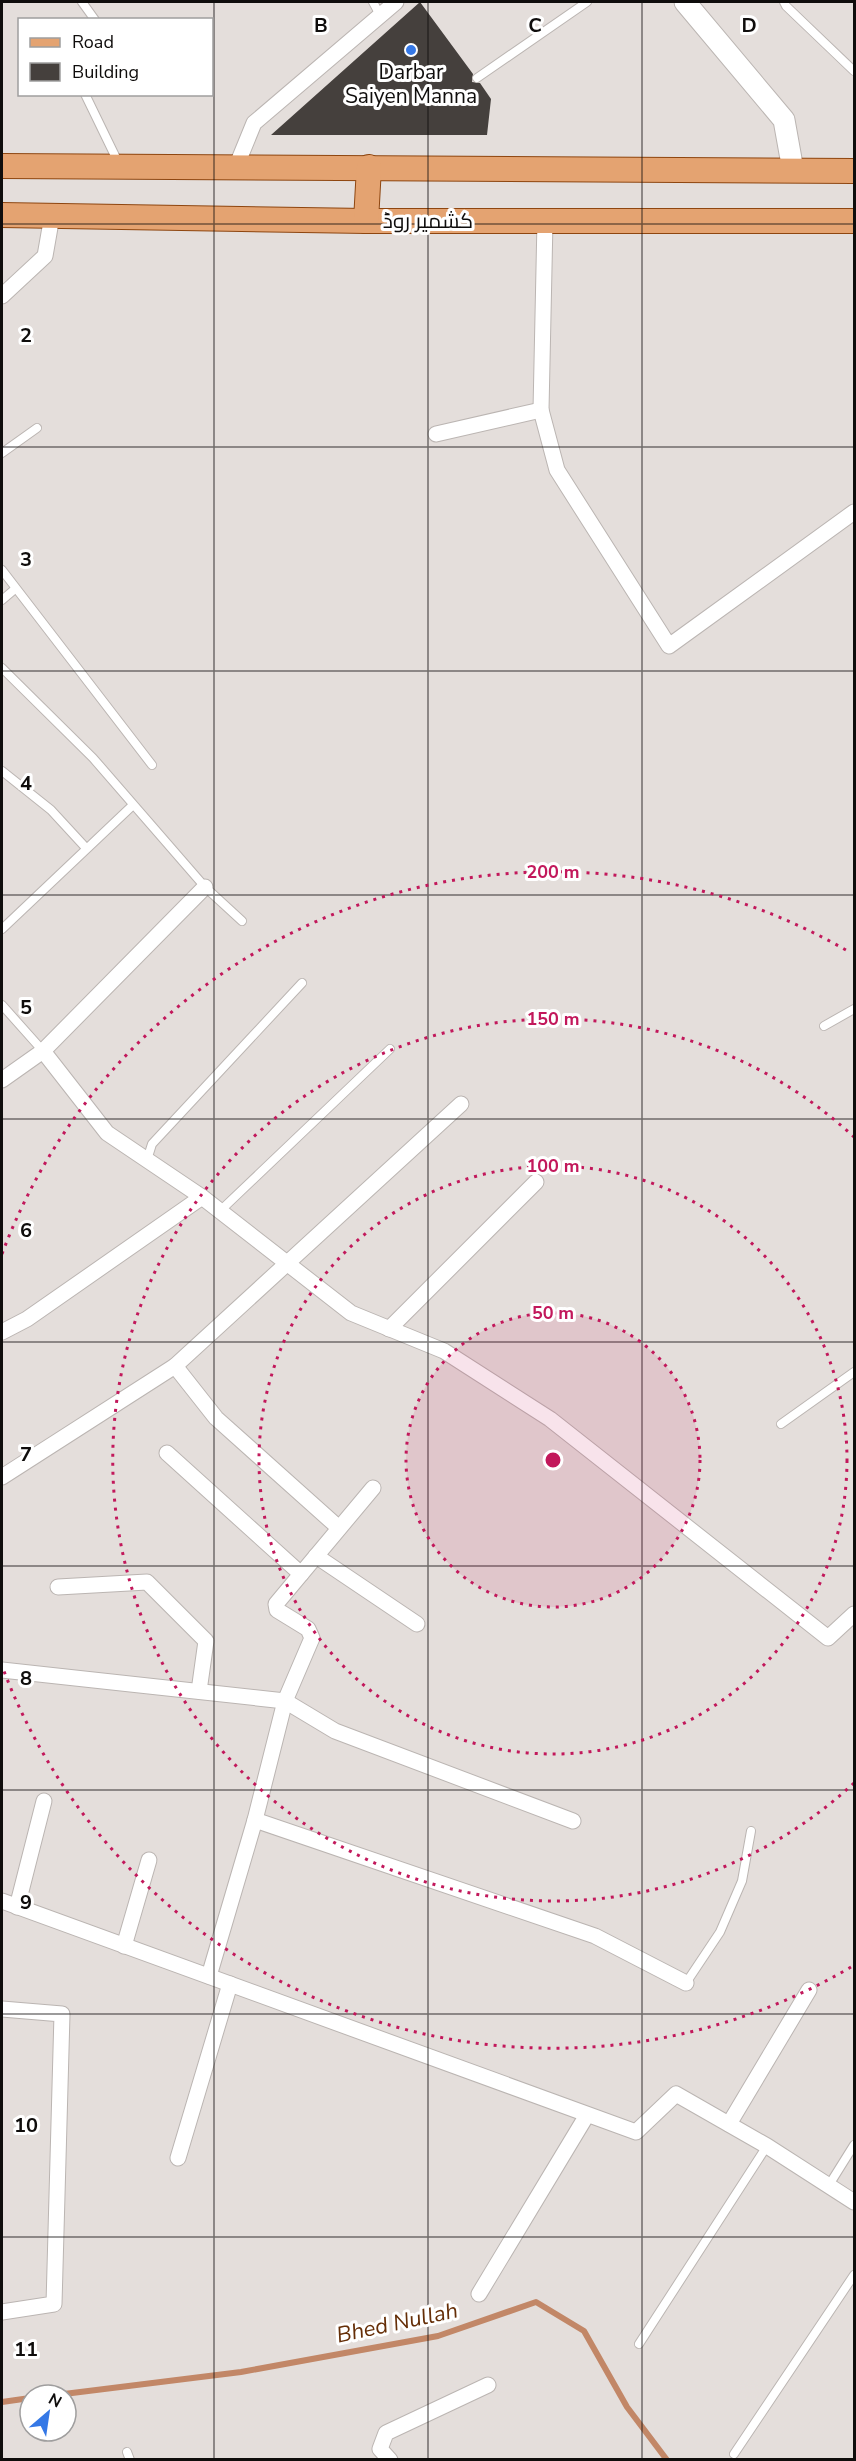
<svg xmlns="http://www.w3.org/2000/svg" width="856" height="2461" font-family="'Nunito Sans',Cairo,sans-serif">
	<rect width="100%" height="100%" fill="#e4dedb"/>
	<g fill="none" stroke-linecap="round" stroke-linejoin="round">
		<g stroke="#c28767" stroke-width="6">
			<path d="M56,2395L241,2372L438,2336L536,2302L584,2331L627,2407L667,2460"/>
			<path d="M2,2402L30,2398"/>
		</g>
	</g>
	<path fill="#45403d" d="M420,2L473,74L472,82L480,83L491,99L487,135H271Z"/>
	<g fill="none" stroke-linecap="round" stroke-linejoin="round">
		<g stroke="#bbb5b2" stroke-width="10">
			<g id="lane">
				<path d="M82,2L95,20"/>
				<path d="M373,2L380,15"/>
				<path d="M784,2L786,6L854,71"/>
				<path d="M477,78L587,2"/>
				<path d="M85,94L118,162"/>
				<path d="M2,453L37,428"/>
				<path d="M2,570L152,765"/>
				<path d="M2,600L15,589"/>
				<path d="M2,668L93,758L205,887L242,921"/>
				<path d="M2,771L51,810L86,848"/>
				<path d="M2,929L133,805"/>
				<path d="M2,1005L43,1051"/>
				<path d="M824,1026L854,1009"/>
				<path d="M147,1160L152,1144L302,983"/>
				<path d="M220,1211L390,1049"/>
				<path d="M781,1424L854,1372"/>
				<path d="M686,1983L720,1932L742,1881L751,1831"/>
				<path d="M829,2185L854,2145"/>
				<path d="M639,2344L767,2146"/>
				<path d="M127,2452L130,2460"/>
				<path d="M734,2454L854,2275"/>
			</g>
		</g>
		<g stroke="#bbb5b2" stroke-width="17">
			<g id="street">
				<path d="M236,167L254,123L396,2"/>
				<path d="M545,221L541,410L557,470L669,646L854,512"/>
				<path d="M2,296L45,256L52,216"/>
				<path d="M436,434L541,410"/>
				<path d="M43,1051L107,1133L202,1197L351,1313L444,1351L550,1419L828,1638L854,1614"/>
				<path d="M2,1080L43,1051L205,887"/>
				<path d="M389,1329L536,1182"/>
				<path d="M2,1332L27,1319L202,1197"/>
				<path d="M175,1366L216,1418L339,1528"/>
				<path d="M167,1453L301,1574"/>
				<path d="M2,1477L175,1366L461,1104"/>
				<path d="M316,1556L417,1624"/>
				<path d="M58,1587L147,1582L206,1641L199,1691"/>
				<path d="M2,1670L285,1701L335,1731L573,1821"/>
				<path d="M255,1820L595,1936L686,1983"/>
				<path d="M2,1901L636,2132L676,2094L767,2146L854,2202"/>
				<path d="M17,1907L44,1801"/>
				<path d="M124,1946L149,1860"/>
				<path d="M209,1976L255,1820L285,1701L312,1638L308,1629L277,1610L276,1604L373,1488"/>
				<path d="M2,2009L62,2014L54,2304L2,2312"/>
				<path d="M729,2124L809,1990"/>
				<path d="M178,2158L230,1984"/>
				<path d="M479,2294L587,2115"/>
				<path d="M390,2460L380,2449L386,2433L488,2385"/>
			</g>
		</g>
		<g stroke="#bbb5b2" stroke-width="23">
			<path id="secondary" d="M685,2L784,120L793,170"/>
		</g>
		<g stroke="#8e4610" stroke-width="26">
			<g id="primary">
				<path d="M2,166L854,171"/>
				<path d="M2,215L366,221H854"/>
				<path d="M366,221L369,167"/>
			</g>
		</g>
		<use href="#lane" stroke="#fff" stroke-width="8"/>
		<use href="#street" stroke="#fff" stroke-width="15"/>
		<use href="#secondary" stroke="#fff" stroke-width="21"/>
		<use href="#primary" stroke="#e4a371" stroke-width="24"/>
	</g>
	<path fill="none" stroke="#0f0d0c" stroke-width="1.5" stroke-opacity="0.55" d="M214,2V2460M428,2V2460M642,2V2460M2,224H854M2,447H854M2,671H854M2,895H854M2,1119H854M2,1342H854M2,1566H854M2,1790H854M2,2014H854M2,2237H854"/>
	<circle cx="553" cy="1460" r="147" fill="#c2185b" fill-opacity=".12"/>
	<g fill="none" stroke="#c2185b" stroke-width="3" stroke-dasharray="3 6">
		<circle cx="553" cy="1460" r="147"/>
		<circle cx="553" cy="1460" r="294"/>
		<path d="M854 1783A441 441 0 1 1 854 1137"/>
		<path d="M851 1967A588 588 0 0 1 2 1666M2 1254A588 588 0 0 1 851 953"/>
	</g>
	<circle fill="#3578e6" stroke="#fff" stroke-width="2" cx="411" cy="50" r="6"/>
	<g text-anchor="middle" stroke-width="6" stroke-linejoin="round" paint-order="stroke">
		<g font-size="21" fill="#0f0d0c" stroke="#fff">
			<text x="411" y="79">Darbar<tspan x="411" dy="24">Saiyen Manna</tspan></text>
		</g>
		<g font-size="21" fill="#0f0d0c" stroke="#fff">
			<text x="428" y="228">کشمیر روڈ</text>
		</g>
		<g font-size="22" font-style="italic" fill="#652e07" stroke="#fff">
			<text transform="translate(397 2322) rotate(-12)" y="8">Bhed Nullah</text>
		</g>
	</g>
	<g font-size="20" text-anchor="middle" font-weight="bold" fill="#0f0d0c" stroke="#fff" stroke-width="6" stroke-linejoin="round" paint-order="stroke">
		<text x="321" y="32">B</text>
		<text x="535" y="32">C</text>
		<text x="749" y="32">D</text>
		<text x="26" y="342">2</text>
		<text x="26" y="566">3</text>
		<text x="26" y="790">4</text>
		<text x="26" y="1014">5</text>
		<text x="26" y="1237">6</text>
		<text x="26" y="1461">7</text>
		<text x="26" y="1685">8</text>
		<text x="26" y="1909">9</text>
		<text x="26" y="2132">10</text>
		<text x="26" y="2356">11</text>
	</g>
	<circle cx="553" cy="1460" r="9" fill="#c2185b" stroke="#fff" stroke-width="3"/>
	<g font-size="18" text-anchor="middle" font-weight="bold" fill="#c2185b" stroke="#fff" stroke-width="6" stroke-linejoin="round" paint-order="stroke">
		<text x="553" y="878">200 m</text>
		<text x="553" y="1025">150 m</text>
		<text x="553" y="1172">100 m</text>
		<text x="553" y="1319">50 m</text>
	</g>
	<rect width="856" height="2461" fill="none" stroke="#0f0d0c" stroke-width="6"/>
	<rect x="18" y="18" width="195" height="78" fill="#ffffff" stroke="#9f9e9e" stroke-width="1.5"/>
	<rect x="30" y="38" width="30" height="9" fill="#e4a371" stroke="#9f9e9e" stroke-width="1.5"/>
	<text x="72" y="48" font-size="18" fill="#0f0d0c">Road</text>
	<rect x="30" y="63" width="30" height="18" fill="#45403d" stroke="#9f9e9e" stroke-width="1.5"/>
	<text x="72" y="78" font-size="18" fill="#0f0d0c">Building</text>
	<g transform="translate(48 2413) rotate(29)"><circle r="28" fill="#ffffff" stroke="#9f9e9e" stroke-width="1.5"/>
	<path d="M0-4.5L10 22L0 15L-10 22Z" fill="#3578e6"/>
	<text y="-9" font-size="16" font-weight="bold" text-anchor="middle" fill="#0f0d0c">N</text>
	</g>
</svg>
